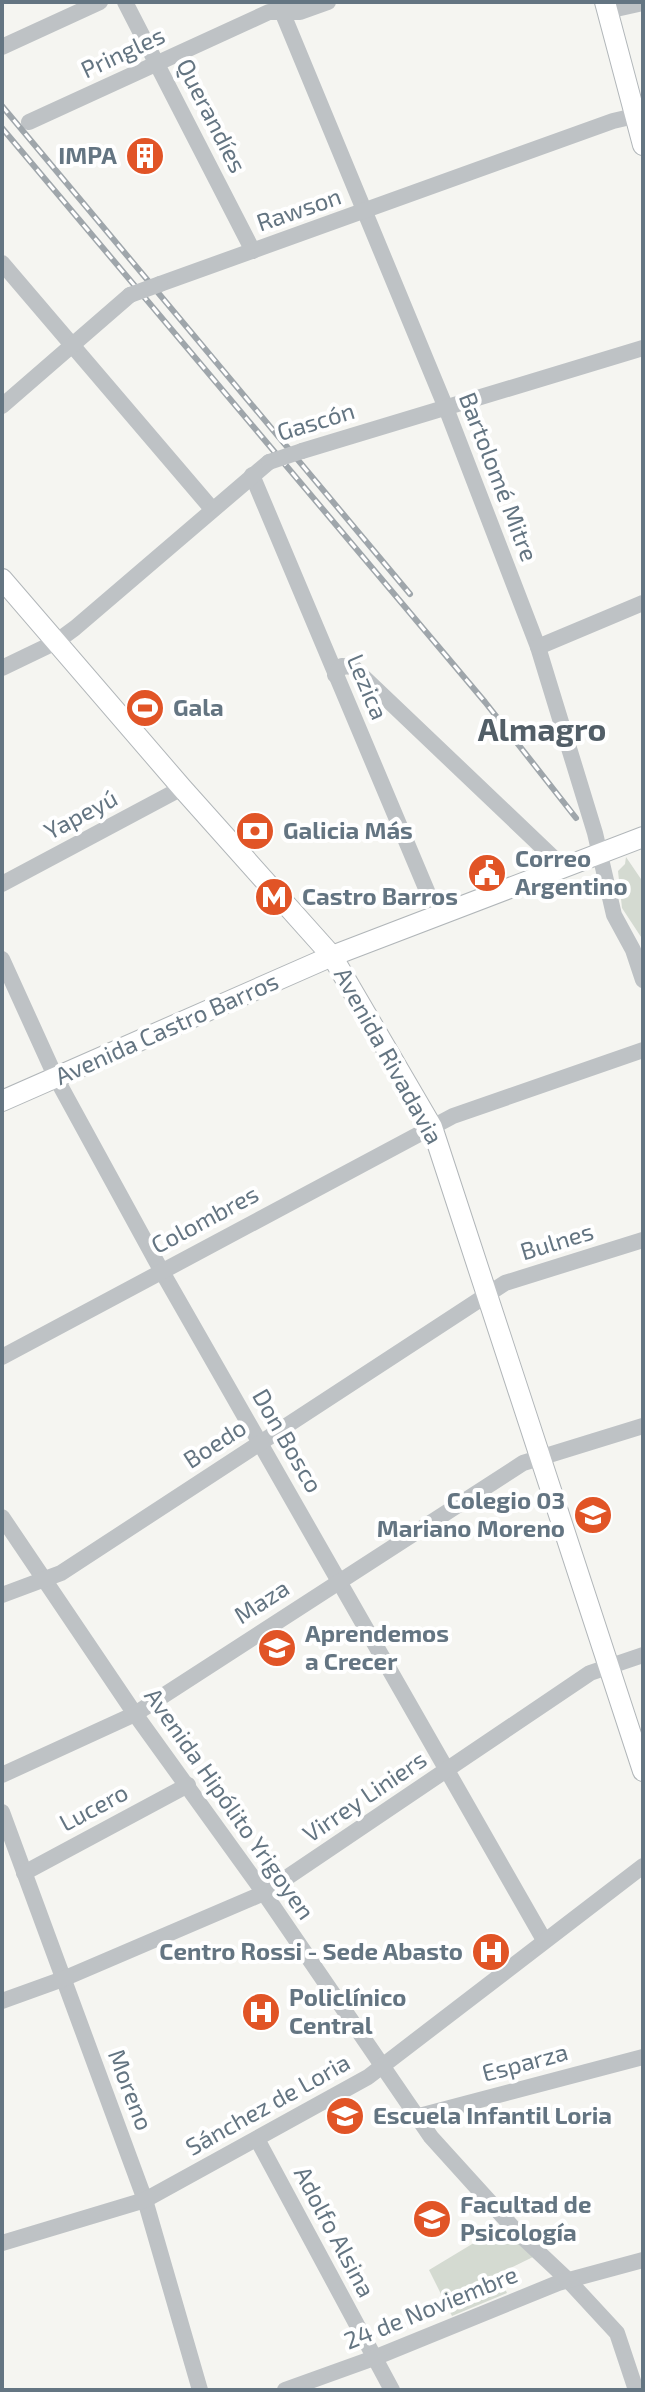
<svg xmlns="http://www.w3.org/2000/svg" width="645" height="2392" font-family="'Exo 2',sans-serif">
	<rect width="100%" height="100%" fill="#f5f5f1"/>
	<g fill="#d4dad1">
		<path d="M626,857L643,882V940L622,908L618,871L625,864Z"/>
		<path d="M502,2226L533,2257L498,2274L507,2293L452,2316L429,2270Z"/>
	</g>
	<g fill="none" stroke-linecap="round" stroke-linejoin="round">
		<g stroke="#b1b6b9" stroke-width="22">
			<g id="major">
				<path d="M605,2L643,145"/>
				<path d="M2,579L182,788L332,956L432,1127L643,1771"/>
				<path d="M2,1101L332,956L643,837"/>
			</g>
		</g>
		<g stroke="#bec2c5" stroke-width="16">
			<path d="M125,2L253,251"/>
			<path d="M278,2L446,408L538,647L595,833L614,915L633,950L643,980"/>
			<path d="M607,11L643,3"/>
			<path d="M2,47L100,2"/>
			<path d="M29,122L269,12H300L328,2"/>
			<path d="M2,263L212,509"/>
			<path d="M160,284L613,121L643,114"/>
			<path d="M2,406L130,295"/>
			<path d="M302,451L643,348"/>
			<path d="M252,475L438,917"/>
			<path d="M538,647L643,603"/>
			<path d="M2,668L56,642L75,628L269,462"/>
			<path d="M335,675L342,666L353,667L563,867"/>
			<path d="M2,884L182,788"/>
			<path d="M2,959L56,1078L161,1270L544,1940"/>
			<path d="M2,1357L453,1116L643,1050"/>
			<path d="M2,1517L135,1714L264,1893L431,2137L517,2232L568,2280L617,2333L636,2390"/>
			<path d="M2,1595L61,1573L505,1283L643,1240"/>
			<path d="M2,1775L135,1714L523,1463L643,1426"/>
			<path d="M2,1812L145,2200L200,2390"/>
			<path d="M24,1873L188,1785"/>
			<path d="M2,2001L63,1979L264,1893L590,1673L643,1655"/>
			<path d="M419,2116L643,2057"/>
			<path d="M257,2139L392,2390"/>
			<path d="M2,2243L145,2200L368,2077L643,1866"/>
			<path d="M285,2390L374,2358L558,2283L643,2260"/>
		</g>
		<use href="#major" stroke="#fff" stroke-width="20"/>
		<g stroke="#9fa6ab" stroke-width="6">
			<g id="rail">
				<path d="M2,106L410,594"/>
				<path d="M2,128L485,702L576,818"/>
			</g>
		</g>
		<use href="#rail" stroke="#fff" stroke-width="3" stroke-dasharray="9" stroke-linecap="butt"/>
		<g stroke="#bec2c5" stroke-width="16">
			<path d="M130,295L160,284"/>
			<path d="M269,462L302,451"/>
		</g>
	</g>
	<defs>
		<g id="building-disc" transform="scale(2)"><circle r="9.5" fill="#e15426" stroke="#fff"/><path d="M-4-6H4V6H1V3H-1V6H-4ZM-2.5-4.3h1.7v1.8h-1.7ZM.8-4.3h1.7v1.8H.8ZM-2.5-1h1.7V.8h-1.7ZM.8-1h1.7V.8H.8Z" fill="#fff"/></g>
		<g id="stadium-disc" transform="scale(2)"><circle r="9.5" fill="#e15426" stroke="#fff"/><path d="M0-5a6.5 5 0 1 0 0 10a6.5 5 0 1 0 0-10ZM-3.5-1.8h7v3.6h-7Z" fill="#fff"/></g>
		<g id="bank-disc" transform="scale(2)"><circle r="9.5" fill="#e15426" stroke="#fff"/><path d="M-6-4H6V4H-6ZM0-2.3a2.3 2.3 0 1 0 0 4.6a2.3 2.3 0 1 0 0-4.6Z" fill="#fff"/></g>
		<g id="civic-disc" transform="scale(2)"><circle r="9.5" fill="#e15426" stroke="#fff"/><path d="M-.6-6.5H3V-4.5H.6V-3L4-1V1h2V6H-6V1h2V-1L-.6-3ZM-1.2 2.5V6h2.4V2.5Z" fill="#fff"/></g>
		<g id="metro-disc" transform="scale(2)"><circle r="9.5" fill="#e15426" stroke="#fff"/><path d="M-5.5 5V-5H-3L0 0L3-5H5.5V5H3V-.5L0 4L-3-.5V5Z" fill="#fff"/></g>
		<g id="school-disc" transform="scale(2)"><circle r="9.5" fill="#e15426" stroke="#fff"/><path d="M0-5L7-2L0 1L-7-2ZM-4 1L0 2.5L4 1V4Q0 6-4 4Z" fill="#fff"/></g>
		<g id="hospital-disc" transform="scale(2)"><circle r="9.5" fill="#e15426" stroke="#fff"/><path d="M-5-5h3v3.5h4V-5h3V5h-3V1.5h-4V5h-3Z" fill="#fff"/></g>
		<g id="university-disc" transform="scale(2)"><circle r="9.5" fill="#e15426" stroke="#fff"/><path d="M0-5L7-2L0 1L-7-2ZM-4 1L0 2.5L4 1V4Q0 6-4 4Z" fill="#fff"/></g>
	</defs>
	<g fill-rule="evenodd">
		<use href="#building-disc" x="145" y="156"/>
		<use href="#stadium-disc" x="145" y="708"/>
		<use href="#bank-disc" x="255" y="831"/>
		<use href="#civic-disc" x="487" y="873"/>
		<use href="#metro-disc" x="274" y="897"/>
		<use href="#school-disc" x="593" y="1515"/>
		<use href="#school-disc" x="277" y="1648"/>
		<use href="#hospital-disc" x="491" y="1952"/>
		<use href="#hospital-disc" x="261" y="2012"/>
		<use href="#school-disc" x="345" y="2116"/>
		<use href="#university-disc" x="432" y="2219"/>
	</g>
	<g text-anchor="middle" stroke-width="8" stroke-linejoin="round" paint-order="stroke">
		<g font-size="24" fill="#647582" stroke="#fff">
			<text transform="translate(123 53) rotate(-25)" y="8">Pringles</text>
			<text transform="translate(211 116) rotate(63)" y="8">Querandíes</text>
			<text transform="translate(299 210) rotate(-19)" y="8">Rawson</text>
			<text transform="translate(316 422) rotate(-17)" y="8">Gascón</text>
			<text transform="translate(498 477) rotate(69)" y="8">Bartolomé Mitre</text>
			<text transform="translate(367 687) rotate(67)" y="8">Lezica</text>
			<text transform="translate(81 815) rotate(-28)" y="8">Yapeyú</text>
			<text transform="translate(167 1029) rotate(-24)" y="8">Avenida Castro Barros</text>
			<text transform="translate(388 1056) rotate(61)" y="8">Avenida Rivadavia</text>
			<text transform="translate(205 1220) rotate(-28)" y="8">Colombres</text>
			<text transform="translate(557 1242) rotate(-17)" y="8">Bulnes</text>
			<text transform="translate(287 1441) rotate(60)" y="8">Don Bosco</text>
			<text transform="translate(215 1444) rotate(-33)" y="8">Boedo</text>
			<text transform="translate(262 1602) rotate(-33)" y="8">Maza</text>
			<text transform="translate(365 1797) rotate(-34)" y="8">Virrey Liniers</text>
			<text transform="translate(229 1804) rotate(55)" y="8">Avenida Hipólito Yrigoyen</text>
			<text transform="translate(94 1808) rotate(-28)" y="8">Lucero</text>
			<text transform="translate(525 2063) rotate(-15)" y="8">Esparza</text>
			<text transform="translate(130 2090) rotate(69)" y="8">Moreno</text>
			<text transform="translate(268 2105) rotate(-29)" y="8">Sánchez de Loria</text>
			<text transform="translate(334 2232) rotate(62)" y="8">Adolfo Alsina</text>
			<text transform="translate(431 2308) rotate(-22)" y="8">24 de Noviembre</text>
		</g>
		<g font-size="24" font-weight="bold" fill="#647582" stroke="#fff" text-anchor="start">
			<text x="117" y="164" text-anchor="end">IMPA</text>
			<text x="173" y="716">Gala</text>
			<text x="283" y="839">Galicia Más</text>
			<text x="515" y="867">Correo<tspan x="515" dy="28">Argentino</tspan></text>
			<text x="302" y="905">Castro Barros</text>
			<text x="565" y="1509" text-anchor="end">Colegio 03<tspan x="565" dy="28">Mariano Moreno</tspan></text>
			<text x="305" y="1642">Aprendemos<tspan x="305" dy="28">a Crecer</tspan></text>
			<text x="463" y="1960" text-anchor="end">Centro Rossi - Sede Abasto</text>
			<text x="289" y="2006">Policlínico<tspan x="289" dy="28">Central</tspan></text>
			<text x="373" y="2124">Escuela Infantil Loria</text>
			<text x="460" y="2213">Facultad de<tspan x="460" dy="28">Psicología</tspan></text>
		</g>
		<g font-size="32" font-weight="bold" fill="#525e67" stroke="#fff">
			<text x="542" y="741">Almagro</text>
		</g>
	</g>
	<rect width="645" height="2392" fill="none" stroke="#647582" stroke-width="8"/>
</svg>
